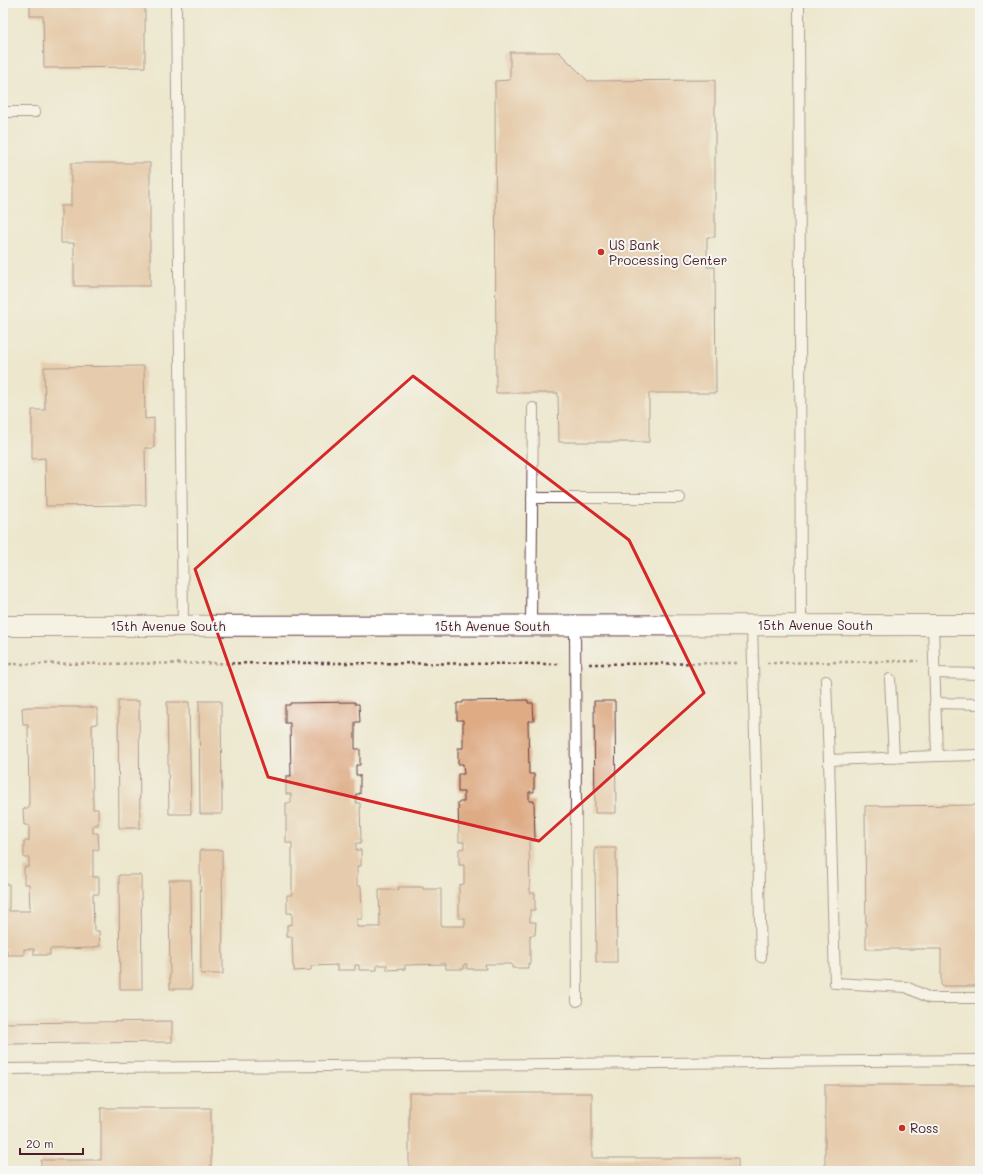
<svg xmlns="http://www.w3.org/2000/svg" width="983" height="1174" font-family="Mali,sans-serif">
	<rect width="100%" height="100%" fill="#f6f6f2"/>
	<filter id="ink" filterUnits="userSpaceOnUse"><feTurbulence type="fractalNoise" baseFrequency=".025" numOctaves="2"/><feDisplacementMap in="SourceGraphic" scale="8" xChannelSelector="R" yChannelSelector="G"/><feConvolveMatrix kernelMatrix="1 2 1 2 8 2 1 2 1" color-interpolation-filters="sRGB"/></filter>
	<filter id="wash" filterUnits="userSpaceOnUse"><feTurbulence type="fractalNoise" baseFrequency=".012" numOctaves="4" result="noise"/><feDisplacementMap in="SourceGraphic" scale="16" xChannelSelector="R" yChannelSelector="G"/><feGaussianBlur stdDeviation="0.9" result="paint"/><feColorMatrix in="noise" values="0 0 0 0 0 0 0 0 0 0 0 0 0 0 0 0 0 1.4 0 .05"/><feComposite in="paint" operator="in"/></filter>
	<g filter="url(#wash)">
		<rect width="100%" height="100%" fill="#ede7ce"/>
		<g id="blocks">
			<g fill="#deab85">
				<path d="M30,3H145V67L44,68L43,16H30Z"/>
				<path d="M510,52H559L588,81L715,80V237H707V267H715L716,393H649V442H559L558,393H496L495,81L510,80Z"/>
				<path d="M71,163H150V286H74V243H61V206H71Z"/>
				<path d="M144,366L145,419L154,418V448H145L146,505L46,506L45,458L32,459V410H45L44,367Z"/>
				<path d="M528,700V703H533L534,721H528L529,774H534V792H529V801H534L535,841H529L530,893H535V910H530V922H536L535,935H530V964L528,963V968H512V964H485L486,969H467V964H464V969H446V964L405,965V969L387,970V965H377V970H359V965H355V970H337V965L311,966V970L294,971V966H293L292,937H287V925L292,924V913H287V895H292V843H286V803H291V794H286V776H291L290,723H285V705H290V703L355,702V704H359L360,722H355V749H360V765H356V775H360V794H356V803H360L361,843H356V850H361V866H357V886H361L362,919H357V927H380L379,890H399L398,887H423V889H441V926H465V918H459V885L464,884V865H459V849L464,848V842H459L458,802H464V792H458V774H464L463,764H458V748H463V720H457V703H463V701Z"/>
				<path d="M118,701H139L140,828H119Z"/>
				<path d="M199,701H221L222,814H200Z"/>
				<path d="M594,701H615L616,813H595Z"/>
				<path d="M167,702H189L191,814H169Z"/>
				<path d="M28,707H92V708H97V724L92,725L93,809H98V825H93V833H98L99,850H93V877H99V894H93L94,931H99L100,946L94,947V948L50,949V955H34V949H24V955H7V949H3V884H9V911H30L29,884H24V867H29V858H24V841H29V825H24L23,809L29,808L28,725H23L22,708Z"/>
				<path d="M980,805V986H941V949H866L865,806Z"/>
				<path d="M595,848H616L617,962H596Z"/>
				<path d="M200,850H222L223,974H201Z"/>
				<path d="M119,875H141L142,989H120Z"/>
				<path d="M169,880H191L192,989H170Z"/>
				<path d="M172,1021V1042L5,1044V1023Z"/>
				<rect x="825" y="1085" width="155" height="86"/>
				<path d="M409,1093H592V1158H738V1171H401V1168L409,1167Z"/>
				<path d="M101,1108H211V1171H41V1160H101Z"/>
			</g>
		</g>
	</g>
	<g filter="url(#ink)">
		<use href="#blocks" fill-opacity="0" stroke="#623d43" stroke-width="1"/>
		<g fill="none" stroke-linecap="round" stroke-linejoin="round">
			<g stroke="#623d43" stroke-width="12">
				<g id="lane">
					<path d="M176,3L183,626"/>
					<path d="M799,3L801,625"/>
					<path d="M3,112H35"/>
					<path d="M532,498H680"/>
					<path d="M933,625L937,756L980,755"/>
					<path d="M531,626L533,408"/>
					<path d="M575,626L577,1001"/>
					<path d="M752,626L761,957"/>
					<path d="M934,673L980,674"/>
					<path d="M890,679L894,758"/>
					<path d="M826,681L829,760L937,756"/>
					<path d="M935,703L980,704"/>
					<path d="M829,760L835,983L906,987L930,998H980"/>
					<path d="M3,1069L980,1060"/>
				</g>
			</g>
			<g stroke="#623d43" stroke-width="22">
				<path id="street" d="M3,626L980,625"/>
			</g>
			<g stroke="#623d43" stroke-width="2.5" stroke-dasharray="3 3" stroke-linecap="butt">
				<path d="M767,663L918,661"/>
				<path d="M3,664L322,663L560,664"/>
				<path d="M589,664L738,663"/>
			</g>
			<use href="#lane" stroke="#fff" stroke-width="10"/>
			<use href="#street" stroke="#fff" stroke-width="20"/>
		</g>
	</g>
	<path d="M0 0H983V1174H0ZM413,376L629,540L704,693L539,841L268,777L195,569Z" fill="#ede7ce" fill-opacity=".55" fill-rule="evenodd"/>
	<path fill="none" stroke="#d62828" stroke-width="3" stroke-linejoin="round" d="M413,376L629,540L704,693L539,841L268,777L195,569Z"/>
	<g fill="#c8321e" stroke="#f6f6f2" stroke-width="1.5">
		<circle cx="601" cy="252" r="4"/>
		<circle cx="902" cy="1128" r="4"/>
	</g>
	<g text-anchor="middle" stroke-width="4" stroke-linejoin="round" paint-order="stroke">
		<g font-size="13" fill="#4a1f2b" stroke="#f6f6f2" text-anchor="start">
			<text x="609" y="250">US Bank<tspan x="609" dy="15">Processing Center</tspan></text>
			<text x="910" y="1133">Ross</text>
		</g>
		<g font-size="13" fill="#4a1f2b" stroke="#f6f6f2">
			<text x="815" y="630">15th Avenue South</text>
			<text x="168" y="631">15th Avenue South</text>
			<text x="492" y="631">15th Avenue South</text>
		</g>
	</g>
	<rect width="983" height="1174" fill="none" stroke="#f6f6f2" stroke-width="16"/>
	<path d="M20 1148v6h63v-6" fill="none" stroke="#4a1f2b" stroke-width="2"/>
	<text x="26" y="1148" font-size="12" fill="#4a1f2b" stroke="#f6f6f2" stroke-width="3" paint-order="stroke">20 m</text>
</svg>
